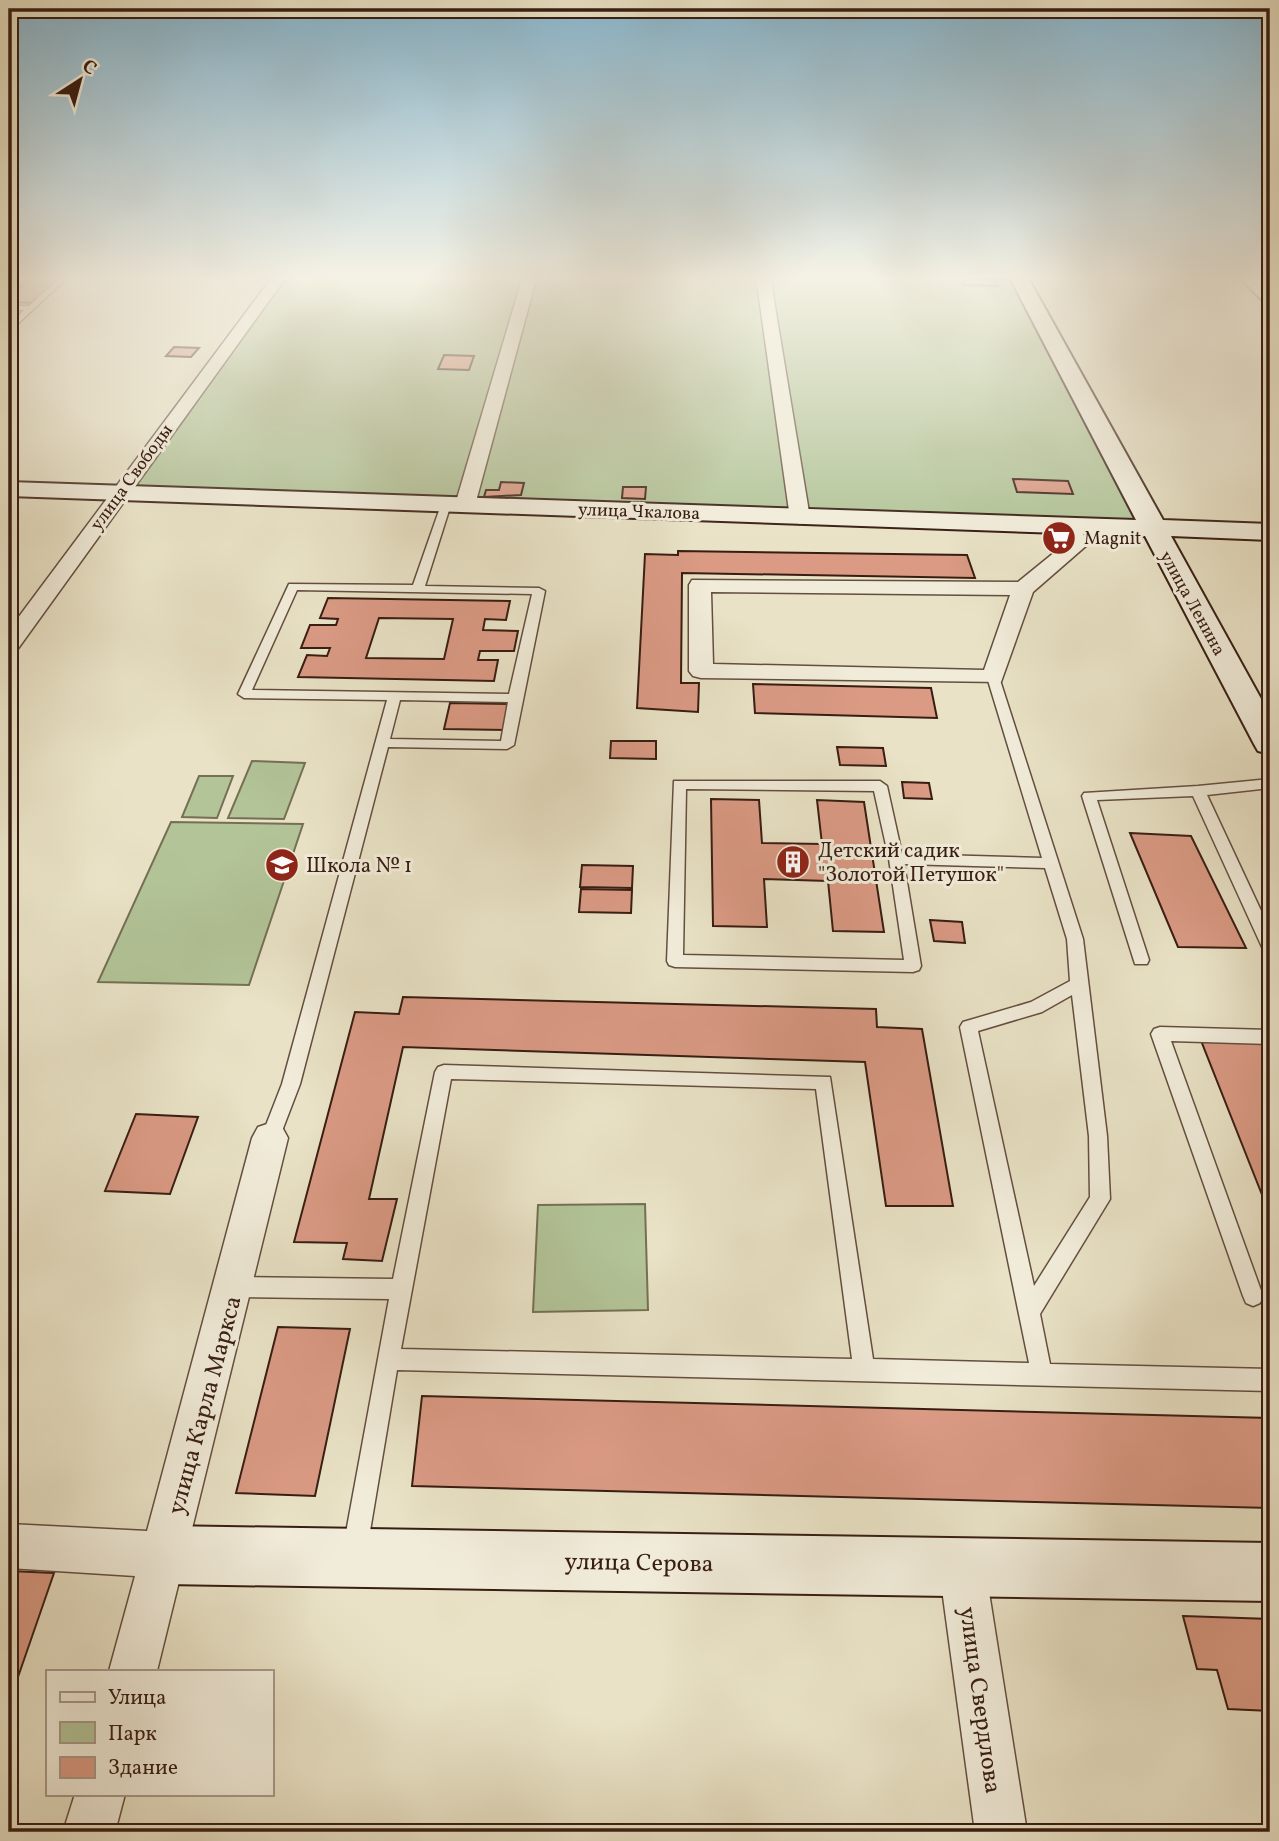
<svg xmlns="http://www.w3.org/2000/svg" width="1279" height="1841" font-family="Vollkorn,serif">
	<rect width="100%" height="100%" fill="#e9e2c6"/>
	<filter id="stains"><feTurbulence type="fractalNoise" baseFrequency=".00286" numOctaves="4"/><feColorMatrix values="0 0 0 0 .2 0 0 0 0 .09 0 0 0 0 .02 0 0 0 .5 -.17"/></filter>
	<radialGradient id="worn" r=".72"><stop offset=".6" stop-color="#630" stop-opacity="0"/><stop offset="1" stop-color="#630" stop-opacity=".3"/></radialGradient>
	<g fill="#b2c498" stroke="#757055" stroke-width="2">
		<path d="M280,276H1017L1151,526L119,493Z"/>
		<path d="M252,761L305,763L284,819L228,818Z"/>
		<path d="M199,776H233L217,818L182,817Z"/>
		<path d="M171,822L303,824L249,985L98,982Z"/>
		<path d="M645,1204L648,1310L533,1312L538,1205Z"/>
	</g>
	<g fill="#da9a84" stroke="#381d12" stroke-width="2" fill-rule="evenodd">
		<path d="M33,276L62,277L33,303L9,302V298Z"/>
		<path d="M963,279L995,280L998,286L964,285Z"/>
		<path d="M174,347L199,348L191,357L166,356Z"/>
		<path d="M444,355L474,356L469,370L438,369Z"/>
		<path d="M1013,479L1068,481L1073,494L1017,492Z"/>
		<path d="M501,482L524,483L521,495L484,497L486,490H499Z"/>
		<path d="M623,487H646L645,499L622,498Z"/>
		<path d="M678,551L967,555L975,578L682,573L681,683H699L698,712L637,708L645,554L678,555Z"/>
		<path d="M328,598L510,601L506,620L485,619L483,630L518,631L514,651H480L478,660H498L494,681L298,677L307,655L327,656L330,648H301L310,625H336L338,619L320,618ZM379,618L453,619L444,659L366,658Z"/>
		<path d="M753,684L931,688L937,718L755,713Z"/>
		<path d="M450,703L511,704L506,730L444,729Z"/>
		<path d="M611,741H656V759L610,758Z"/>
		<path d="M837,747L883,748L886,766L840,765Z"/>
		<path d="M902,782L929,783L932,799L904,798Z"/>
		<path d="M711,799L759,800L762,843L822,844L817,800L864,802L884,932L833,931L828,881L764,879L767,927L713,926Z"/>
		<path d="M1130,833L1191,836L1246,948L1178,947Z"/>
		<path d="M582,865L633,866L632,888L580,887Z"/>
		<path d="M581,889L632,890L631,913L579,912Z"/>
		<path d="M930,920L962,922L965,943L934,941Z"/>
		<path d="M403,997L876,1009L877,1027L922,1029L953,1206H886L865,1062L403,1047L369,1199H397L382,1261L343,1259L347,1243L294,1242L355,1012L399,1014Z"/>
		<path d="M1200,1038L1270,1042V1215Z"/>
		<path d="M136,1114L198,1117L170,1194L105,1191Z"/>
		<path d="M278,1327L350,1329L315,1496L236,1493Z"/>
		<path d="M422,1396L1270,1418V1508L412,1486Z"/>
		<path d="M9,1571L54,1573L9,1703Z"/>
		<path d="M1183,1616L1270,1619V1711L1228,1709L1217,1670L1197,1669Z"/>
	</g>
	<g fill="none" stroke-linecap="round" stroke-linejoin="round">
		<g stroke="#644e3f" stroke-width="3">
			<g id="lane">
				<path d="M61,276H69L9,332V326L24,310H9V306H29Z"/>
				<path d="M442,502L451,504L425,586L539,588L545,591L514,745L507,749L388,747L300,1084L277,1144L270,1146L263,1144L261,1138L282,1084L387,700L244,698L238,694L289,584L413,585ZM297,590L532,594L509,694L252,690ZM400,700L508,702L501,741L390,739Z"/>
				<path d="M993,673L999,677L1083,939L1107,1136L1110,1199L1040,1314L1050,1364L1270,1369V1391L397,1370L367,1549L363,1557L355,1561L347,1557L343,1549L389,1299L234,1297L227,1294L224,1287L227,1280L234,1277L393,1279L435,1072L438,1067L444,1065L830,1077L873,1359L1029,1363L960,1027L963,1022L1031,1002L1070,981L1067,939L1045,868L904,864L921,966L919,970L913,972L675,967L669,965L667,961L674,781H880L887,786L902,854L1042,858L987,677ZM686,789L874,791L889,859L904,960L683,955ZM1072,995L1089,1136L1090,1197L1034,1286L978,1031L1042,1012ZM451,1079L816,1089L852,1359L401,1349Z"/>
				<path d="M1270,779V788L1207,795L1270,930V953L1264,951L1262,947L1193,796L1097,800L1149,960L1147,964H1135L1082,796L1084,793L1198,786Z"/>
				<path d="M1160,1027L1270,1030V1044L1171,1041L1263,1296L1260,1303L1253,1306L1246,1303L1243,1296L1151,1034L1154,1029Z"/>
			</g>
		</g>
		<g stroke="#644e3f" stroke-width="3">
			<g id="street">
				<path d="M273,276H287L17,650L9,652V630Z"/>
				<path d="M523,276H537L475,505L465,511L458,509L455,505Z"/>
				<path d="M756,276H770L810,518L800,524L790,518Z"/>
				<path d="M1070,518L1080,524L1087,545L1033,592L1001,682L701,678L693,676L689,671V585L692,580L1018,582L1066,543L1060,524ZM711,592L1010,595L984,670L713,664Z"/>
				<path d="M270,1123L282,1127L288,1138L157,1671H109L135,1576L9,1568V1524L147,1531L252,1138L258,1127Z"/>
				<path d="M962,1544L978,1551L985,1567L1027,1832H975L939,1567L946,1551Z"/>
				<path d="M75,1794H125L115,1832H63Z"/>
			</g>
		</g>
		<g stroke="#381d12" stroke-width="4">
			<g id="secondary">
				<path d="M9,276H26L16,287L9,289Z"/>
				<path d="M1009,276H1027L1163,520L1270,524V540L1171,536L1270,715V754L1258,751L1254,744L1145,536L9,496V482L1136,520Z"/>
				<path d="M1238,276H1258L1270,287V303L1263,301Z"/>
				<path d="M165,1526L1270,1543V1601L165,1584L144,1576L136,1555L144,1534Z"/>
			</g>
		</g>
		<use href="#lane" fill="#f1ecda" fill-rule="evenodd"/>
		<use href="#street" fill="#f1ecda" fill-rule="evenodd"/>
		<use href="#secondary" fill="#f1ecda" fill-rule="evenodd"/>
	</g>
	<linearGradient id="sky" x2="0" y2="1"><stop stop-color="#88b8d1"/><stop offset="0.52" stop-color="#f5f2e5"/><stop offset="1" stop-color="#f5f2e5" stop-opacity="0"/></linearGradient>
	<rect width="1279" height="534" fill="url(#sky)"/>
	<defs>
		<g id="supermarket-disc" transform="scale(1.75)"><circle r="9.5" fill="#8f2418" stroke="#f1ecda"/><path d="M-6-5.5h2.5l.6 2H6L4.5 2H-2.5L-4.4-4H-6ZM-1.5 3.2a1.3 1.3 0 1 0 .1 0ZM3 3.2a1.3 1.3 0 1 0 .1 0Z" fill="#fff"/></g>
		<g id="building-disc" transform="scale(1.75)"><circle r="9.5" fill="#8f2418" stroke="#f1ecda"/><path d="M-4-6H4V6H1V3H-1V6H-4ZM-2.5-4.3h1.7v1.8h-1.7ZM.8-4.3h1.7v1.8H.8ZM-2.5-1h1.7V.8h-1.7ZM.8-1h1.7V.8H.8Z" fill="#fff"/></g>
		<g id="school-disc" transform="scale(1.75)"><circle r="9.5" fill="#8f2418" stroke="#f1ecda"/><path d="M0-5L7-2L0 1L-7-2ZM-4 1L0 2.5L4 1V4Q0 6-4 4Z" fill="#fff"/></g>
	</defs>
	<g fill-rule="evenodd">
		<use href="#supermarket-disc" x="1059" y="538"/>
		<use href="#building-disc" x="793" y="862"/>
		<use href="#school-disc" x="282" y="865"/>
	</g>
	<g text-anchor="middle" stroke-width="6" stroke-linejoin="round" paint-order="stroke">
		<g font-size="18" fill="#381d12" stroke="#f1ecda">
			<text transform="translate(131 477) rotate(-54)" y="6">улица Свободы</text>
			<text transform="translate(639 511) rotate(2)" y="6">улица Чкалова</text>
			<text transform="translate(1193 603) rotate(61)" y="6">улица Ленина</text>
		</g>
		<g font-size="18" fill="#381d12" stroke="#f1ecda" text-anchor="start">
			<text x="1084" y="544">Magnit</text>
		</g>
		<g font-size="21" fill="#381d12" stroke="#f1ecda" text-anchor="start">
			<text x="818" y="857">Детский садик<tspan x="818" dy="24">"Золотой Петушок"</tspan></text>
			<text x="306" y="872">Школа № 1</text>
		</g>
		<g font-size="24" fill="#381d12" stroke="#f1ecda">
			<text transform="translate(204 1405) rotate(-75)" y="8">улица Карла Маркса</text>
			<text transform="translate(639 1562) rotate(1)" y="8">улица Серова</text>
			<text transform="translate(981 1700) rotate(82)" y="8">улица Свердлова</text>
		</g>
	</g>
	<rect width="1279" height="1841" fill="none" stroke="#e9e2c6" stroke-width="35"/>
	<rect x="10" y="10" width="1258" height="1820" fill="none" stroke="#381d12" stroke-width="3.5"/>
	<rect x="18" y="18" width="1244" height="1806" fill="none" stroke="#381d12" stroke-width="2"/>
	<rect x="46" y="1670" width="228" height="126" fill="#f1ecda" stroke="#a7998a" stroke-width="2"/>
	<rect x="60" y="1692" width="35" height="10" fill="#f1ecda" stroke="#a7998a" stroke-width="2"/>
	<text x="108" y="1704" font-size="21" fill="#381d12">Улица</text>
	<rect x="60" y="1722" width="35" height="21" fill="#b2c498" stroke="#a7998a" stroke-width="2"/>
	<text x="108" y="1740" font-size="21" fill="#381d12">Парк</text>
	<rect x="60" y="1757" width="35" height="21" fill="#da9a84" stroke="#a7998a" stroke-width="2"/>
	<text x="108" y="1774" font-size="21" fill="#381d12">Здание</text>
	<g transform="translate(80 80) rotate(36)" stroke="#f1ecda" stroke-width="5" paint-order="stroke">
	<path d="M0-5L12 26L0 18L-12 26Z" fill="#381d12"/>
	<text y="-10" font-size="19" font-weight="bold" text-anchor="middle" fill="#381d12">С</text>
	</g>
	<rect width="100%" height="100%" filter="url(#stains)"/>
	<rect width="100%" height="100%" fill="url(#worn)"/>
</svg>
